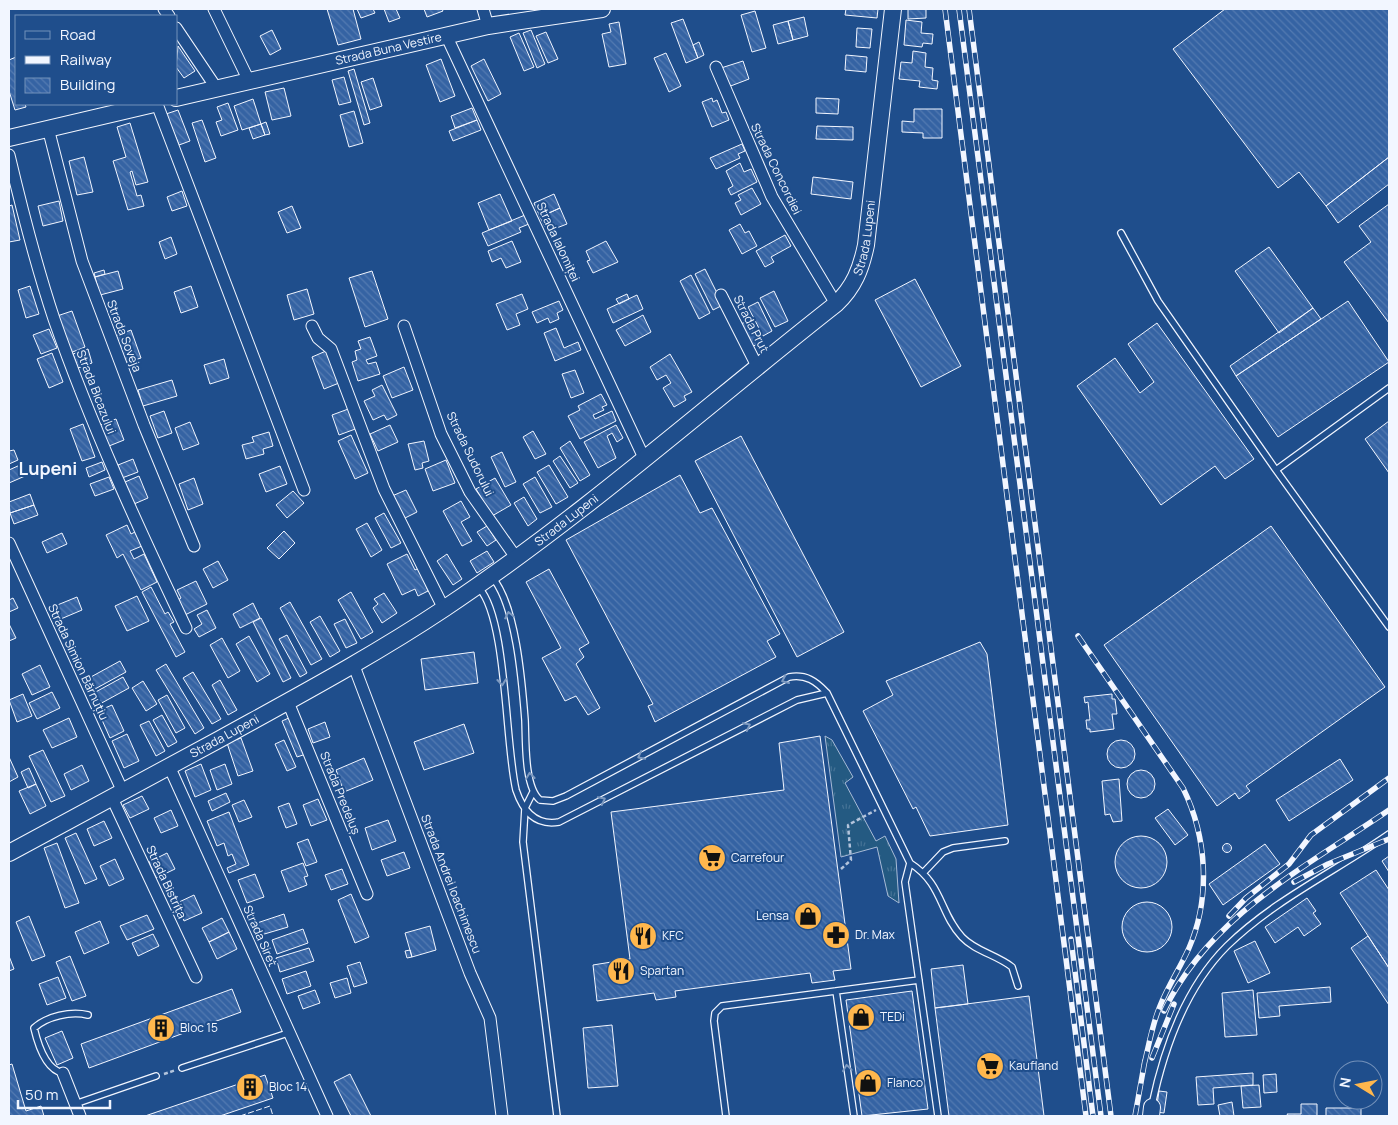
<svg xmlns="http://www.w3.org/2000/svg" width="1398" height="1125" viewBox="0 0 1398 1125" font-family="Manrope,sans-serif">
	<defs>
		<pattern id="grass-tufts" width="24" height="20" patternUnits="userSpaceOnUse" patternTransform="scale(1.25)"><rect width="24" height="20" fill="#245a82"/><path d="M3 7l-1-3M5 7V3M7 7l1-3M15 17l-1-3M17 17v-4M19 17l1-3" fill="none" stroke="#447295"/></pattern>
		<pattern id="building-back-hatch" width="6" height="6" patternUnits="userSpaceOnUse" patternTransform="scale(1.25)"><rect width="6" height="6" fill="#3563a3"/><path d="M-1 5l2 2M0 0l6 6M5-1l2 2" fill="none" stroke="#537ab1"/></pattern>
	</defs>
	<rect width="100%" height="100%" fill="#1f4e8c"/>
	<path fill="url(#grass-tufts)" stroke="#a8bbd7" d="M825 736 832 740 853 777 845 783 876 841 885 836 896 859 899 903 888 896 877 847 841 857Z"/>
	<path fill="url(#building-back-hatch)" stroke="#f2f6ff" d="M327 9H353L361 39 338 45Z
		M357 9H373L375 13 361 18Z
		M384 9H396L400 18 389 22Z
		M424 9H442L443 11 427 17Z
		M846 9H878L877 18 845 15Z
		M908 9H926V18L908 19Z
		M1225 9H1389V157L1326 206 1299 172 1278 188 1173 49Z
		M755 11 766 48 752 52 741 15Z
		M804 17 808 36 793 40 788 21Z
		M683 19 698 58 686 63 671 23Z
		M906 20 922 22 921 33 933 34 932 44 923 43 922 47 904 45Z
		M788 21 793 40 778 44 773 25Z
		M619 22 626 64 609 67 602 34 611 32 609 24Z
		M857 28 872 29 870 48 856 47Z
		M272 30 281 49 270 55 260 36Z
		M531 30 545 64 537 68 523 33Z
		M546 32 558 59 548 63 536 36Z
		M519 33 534 67 524 71 510 37Z
		M699 42 704 55 698 58 693 45Z
		M178 46 195 71 184 78 176 67Z
		M913 51 926 53 925 67 933 68 932 80 938 81 937 89 919 87 920 81 899 79 901 62 912 63Z
		M666 53 681 86 669 92 654 58Z
		M846 55 867 57 866 72 845 70Z
		M16 57V104H25L26 107 15 110 9 91V60Z
		M441 59 455 96 440 102 426 65Z
		M484 59 501 94 488 101 471 66Z
		M743 61 749 79 728 87 721 68Z
		M354 69 370 123 364 125 348 71Z
		M344 77 351 102 339 105 332 80Z
		M373 78 382 106 370 110 361 82Z
		M284 88 291 116 272 120 265 92Z
		M712 98 713 102 717 100 722 113 726 112 729 120 712 127 702 102Z
		M816 98 839 99 838 114 816 113Z
		M253 99 261 124 242 130 234 106Z
		M228 103 238 130 221 136 216 122 222 120 217 107Z
		M472 108 477 120 455 128 451 116Z
		M914 109H942V138H923V133L902 132V121L914 122Z
		M178 110 190 141 179 145 166 114Z
		M354 111 363 143 349 147 340 115Z
		M202 120 216 158 205 162 192 123Z
		M477 120 481 130 453 141 449 131Z
		M266 122 270 134 265 135 261 124Z
		M130 123 148 182 136 185 132 171 130 172 137 196 141 195 144 206 128 210 113 161 126 157 117 127Z
		M261 124 265 135 253 139 249 128Z
		M817 126 853 127V140L816 139Z
		M742 144 745 151 738 154 740 158 716 169 710 158Z
		M84 157 93 192 77 195 69 161Z
		M1389 157V184L1338 223 1326 206Z
		M740 163 744 172 751 169 757 182 731 195 728 189 733 186 726 171Z
		M813 177 853 182 851 199 811 194Z
		M752 188 761 204 741 215 735 203 741 200 738 195Z
		M182 191 187 206 172 211 167 197Z
		M500 194 512 221 489 230 478 203Z
		M554 194 560 208 540 217 534 203Z
		M59 201 63 221 43 226 38 206Z
		M1389 204V323L1344 262 1371 242 1359 226Z
		M12 205 20 240 9 242V206Z
		M292 206 301 228 287 233 278 212Z
		M560 208 567 224 554 229 552 224 545 227 540 217Z
		M525 215 529 224 519 228 521 232 488 246 482 233Z
		M740 224 745 233 749 231 757 246 742 254 729 230Z
		M785 235 791 246 771 257 774 262 765 267 756 251Z
		M171 237 177 254 165 259 159 242Z
		M512 241 521 262 506 268 501 258 492 262 488 251Z
		M606 241 618 262 593 273 587 261 590 260 586 251Z
		M1269 247 1313 308 1279 333 1235 271Z
		M705 269 723 305 713 310 695 274Z
		M104 270 105 274 95 277 94 273Z
		M118 271 123 289 100 295 95 277Z
		M372 271 388 319 365 327 349 278Z
		M691 275 710 313 699 319 680 281Z
		M915 279 961 366 921 387 875 300Z
		M30 286 39 314 26 318 18 290Z
		M191 286 198 307 181 313 174 292Z
		M307 289 314 314 294 320 287 295Z
		M774 291 788 321 775 327 760 298Z
		M522 294 528 309 516 314 520 325 507 330 496 304Z
		M627 294 629 299 619 304 616 299Z
		M637 295 643 309 613 323 607 309Z
		M559 301 563 310 557 313 559 319 550 323 548 318 537 323 532 312Z
		M1348 301 1389 362 1278 437 1236 376Z
		M758 302 772 331 763 336 748 307Z
		M1313 308 1321 319 1236 376 1230 366Z
		M72 311 85 347 70 353 57 316Z
		M643 315 651 332 625 346 616 330Z
		M748 321 759 343 750 348 738 325Z
		M1157 323 1254 459 1225 479 1215 466 1161 505 1077 386 1115 358 1140 393 1154 382 1128 344Z
		M556 328 564 348 578 342 581 350 555 361 544 333Z
		M49 329 57 348 41 354 33 335Z
		M131 330 141 358 124 363 115 336Z
		M370 337 377 356 366 360 368 364 376 362 380 374 358 381 352 362 357 360 355 351 361 349 358 341Z
		M88 349 92 363 78 368 73 354Z
		M326 351 339 383 324 389 312 357Z
		M52 353 63 382 49 388 37 359Z
		M670 354 692 392 684 396 686 400 674 407 663 388 671 383 666 375 657 380 650 367Z
		M224 359 229 378 210 384 204 365Z
		M404 367 413 390 392 398 383 376Z
		M575 370 584 393 571 398 562 374Z
		M172 380 177 396 143 406 138 390Z
		M382 385 397 415 387 420 384 415 373 420 364 401 375 396 372 390Z
		M601 394 607 405 602 407 604 410 593 415 595 419 612 411 616 421 580 439 568 416 580 410 578 406Z
		M351 408 358 428 339 435 332 415Z
		M164 411 172 433 158 438 150 416Z
		M116 419 124 440 109 446 100 425Z
		M1389 421V473L1365 439Z
		M190 422 199 444 183 450 175 428Z
		M83 424 95 457 82 461 70 429Z
		M390 425 398 442 378 451 370 434Z
		M616 425 623 438 617 442 612 433 607 436 616 458 598 468 584 442Z
		M533 431 546 454 535 459 523 437Z
		M269 432 273 446 263 449 264 454 246 459 242 445 254 442 252 437Z
		M351 435 368 473 355 479 338 441Z
		M741 436 844 632 797 657 695 461Z
		M424 441 429 461 422 463 423 468 415 470 408 444Z
		M570 441 590 475 580 481 560 448Z
		M14 450 18 460 9 464V451Z
		M502 452 516 482 505 487 491 457Z
		M560 456 578 483 570 488 553 461Z
		M133 459 138 472 122 478 118 465Z
		M446 460 455 483 433 491 425 469Z
		M102 462 105 470 89 477 86 468Z
		M20 465 25 476 9 483V470Z
		M549 465 568 497 556 504 537 472Z
		M280 466 287 484 266 492 259 474Z
		M680 475 700 513 712 508 780 634 767 641 776 657 655 722 648 706 653 704 566 540Z
		M139 476 148 498 134 504 125 482Z
		M109 477 114 489 95 496 90 484Z
		M535 477 552 507 540 513 523 484Z
		M194 478 203 504 188 510 179 484Z
		M495 478 511 505 492 516 476 489Z
		M406 490 417 512 403 519 392 496Z
		M293 491 304 503 287 518 276 505Z
		M30 494 34 505 10 513 9 502Z
		M524 497 537 519 528 526 514 503Z
		M461 501 470 517 461 522 472 541 462 546 443 511Z
		M34 505 38 515 14 524 10 513Z
		M384 513 401 543 391 548 375 518Z
		M367 523 382 550 371 557 356 529Z
		M127 525 131 534 135 532 142 546 130 551 134 559 144 554 157 582 141 590 123 554 117 558 106 535Z
		M487 526 496 540 487 546 477 532Z
		M1271 526 1385 687 1246 786 1250 791 1239 799 1235 793 1217 806 1104 645Z
		M284 531 295 543 279 559 267 548Z
		M62 533 67 544 47 553 42 542Z
		M487 551 494 562 477 573 470 561Z
		M407 554 415 570 419 568 427 582 425 583 428 591 418 596 415 589 402 595 387 564Z
		M447 554 462 579 453 585 437 561Z
		M218 561 228 580 213 588 203 569Z
		M549 569 589 643 579 649 584 657 576 664 600 708 588 715 576 696 565 701 542 658 561 648 526 582Z
		M196 581 207 604 185 615 178 600 181 598 177 590Z
		M151 587 165 614 168 612 174 622 170 624 185 652 176 657 142 592Z
		M351 592 373 632 361 639 338 600Z
		M384 593 397 613 382 623 373 608 378 604 374 599Z
		M137 596 149 621 127 631 115 606Z
		M77 597 82 610 56 621 50 608Z
		M13 598 18 608 9 612V600Z
		M290 602 322 659 311 665 280 608Z
		M253 603 260 618 240 628 233 614Z
		M207 610 216 628 199 637 194 629 202 624 197 615Z
		M320 616 340 651 330 657 310 622Z
		M261 618 291 678 283 682 253 622Z
		M345 619 357 643 346 648 334 624Z
		M9 624 16 638 9 641Z
		M287 635 307 673 300 677 279 639Z
		M249 636 270 674 257 682 236 644Z
		M222 638 240 671 228 678 210 645Z
		M980 642 987 654 1008 825 930 836 916 807 913 809 863 711 893 695 886 681Z
		M474 652 478 683 425 690 421 659Z
		M120 661 126 672 95 689 89 678Z
		M166 664 204 728 195 734 156 670Z
		M40 665 50 687 32 695 22 674Z
		M193 672 221 719 212 724 183 678Z
		M123 677 129 688 98 705 92 694Z
		M220 680 237 710 228 715 212 685Z
		M143 681 157 704 146 711 132 688Z
		M52 692 60 708 37 719 29 703Z
		M23 694 32 716 17 722 9 700Z
		M1112 694V699H1115L1117 714H1112L1114 729 1090 732V729H1087L1086 720H1090L1088 702 1085 703 1084 697Z
		M167 695 185 728 176 733 158 700Z
		M112 705 124 731 110 738 98 711Z
		M162 715 177 742 168 747 153 720Z
		M291 717 306 754 297 757 282 721Z
		M69 718 77 737 52 748 43 730Z
		M149 721 165 751 156 756 140 725Z
		M325 722 330 737 313 743 308 729Z
		M464 724 474 753 424 770 414 742Z
		M127 734 139 761 124 768 112 741Z
		M820 736 851 969 833 971 835 980 812 983 810 973 675 991 676 997 656 1000 654 993 597 1001 593 965 630 959 611 812 784 790 779 743Z
		M241 738 253 771 238 776 227 743Z
		M1107 754a14 14 0 1 1 28 0a14 14 0 1 1-28 0Z
		M284 740 296 767 287 771 275 744Z
		M43 750 65 796 51 802 29 756Z
		M9 757 18 777 9 782Z
		M364 758 373 780 344 792 336 770Z
		M1340 759 1353 780 1289 821 1276 800Z
		M201 764 211 790 195 797 185 771Z
		M225 764 232 784 217 790 210 770Z
		M82 765 89 781 71 790 64 774Z
		M29 768 36 784 28 788 21 772Z
		M1127 784a14 14 0 1 1 28 0a14 14 0 1 1-28 0Z
		M1119 779 1122 821 1113 822 1110 814 1105 815 1102 781Z
		M36 784 46 806 30 814 19 791Z
		M226 793 230 802 212 811 208 801Z
		M142 796 149 809 130 818 123 805Z
		M318 799 327 820 311 826 303 805Z
		M244 800 252 817 239 822 232 805Z
		M289 803 297 824 286 828 278 807Z
		M1168 809 1188 835 1175 845 1155 818Z
		M171 810 178 826 161 833 154 818Z
		M229 812 249 865 229 873 227 868 236 864 232 854 228 856 224 843 217 846 207 821Z
		M388 820 396 841 372 850 365 828Z
		M104 821 112 838 94 846 87 829Z
		M76 833 97 879 85 884 65 838Z
		M1115 862a26 26 0 1 1 52 0a26 26 0 1 1-52 0Z
		M308 839 317 862 306 866 297 843Z
		M57 843 79 903 65 908 44 848Z
		M1222.5 848a4.5 4.5 0 1 1 9 0a4.5 4.5 0 1 1-9 0Z
		M1265 844 1280 864 1223 905 1209 884Z
		M404 852 410 868 387 876 381 860Z
		M167 853 175 869 156 878 149 862Z
		M1389 856V872L1382 861Z
		M115 859 124 879 109 886 100 866Z
		M303 863 308 876 304 877 307 885 289 892 281 871Z
		M342 869 348 884 331 890 325 875Z
		M1376 870 1389 890V968L1340 893Z
		M255 874 264 897 247 903 238 880Z
		M351 894 369 937 355 943 338 900Z
		M194 895 202 913 184 921 177 903Z
		M1307 898 1316 911 1313 913 1321 924 1304 936 1298 927 1275 943 1265 927Z
		M1122 927a25 25 0 1 1 50 0a25 25 0 1 1-50 0Z
		M284 914 288 927 261 935 257 923Z
		M147 915 154 929 127 940 120 926Z
		M29 916 45 956 32 961 16 922Z
		M222 918 229 932 209 942 202 928Z
		M100 921 109 943 84 954 75 932Z
		M430 926 436 950 412 957 405 933Z
		M303 929 308 943 277 954 272 940Z
		M229 932 237 949 217 959 209 942Z
		M153 934 159 946 138 956 132 943Z
		M1368 936 1389 968V1005L1351 948Z
		M1255 941 1270 973 1248 983 1234 951Z
		M309 948 314 961 280 972 276 958Z
		M410 950 412 957 407 958 405 951Z
		M9 956 14 969 9 971Z
		M70 956 86 996 72 1001 56 962Z
		M360 962 367 983 354 987 347 966Z
		M963 965 968 1004 935 1008 931 969Z
		M306 971 311 986 287 994 282 979Z
		M58 977 66 998 47 1005 39 984Z
		M347 978 351 993 335 998 330 983Z
		M1330 987 1331 1002 1279 1006 1280 1016 1259 1018 1257 993Z
		M232 989 241 1012 89 1068 81 1044Z
		M315 990 320 1003 303 1009 298 996Z
		M1253 990 1257 1035 1225 1037 1222 993Z
		M912 991 928 1109 862 1116 846 1000Z
		M1029 996 1044 1116H949L935 1008Z
		M612 1025 618 1086 588 1088 583 1028Z
		M62 1031 73 1058 57 1065 45 1038Z
		M12 1064 26 1111 41 1106 44 1116H9V1065Z
		M1253 1073V1085L1213 1088 1214 1104 1198 1105 1196 1077Z
		M350 1074 371 1116H351L334 1082Z
		M1276 1074 1277 1092 1264 1093 1263 1075Z
		M265 1075 273 1098 220 1116H145Z
		M1259 1085 1261 1107 1243 1108 1241 1086Z
		M1159 1091 1167 1092 1164 1113 1156 1112Z
		M1232 1102 1234 1116H1220L1218 1105Z
		M1301 1104H1317V1116H1288L1287 1114H1301Z
		M1326 1108H1361V1116H1326Z"/>
	<g fill="none" stroke-linecap="round" stroke-linejoin="round">
		<g stroke="#f2f6ff" stroke-width="8">
			<path id="lane" d="M1121 233 1158 301 1276 470
				M1389 388 1276 470 1389 627
				M492 577C516 605 522 681 525 720 526 740 524 787 540 800L553 801 566 796 789 677C806 674 816 681 827 693L910 863C943 884 939 912 962 937 975 951 997 955 1012 967L1018 986
				M479 588C507 618 505 744 516 790 523 811 536 826 559 822L797 700 827 693
				M533 792 525 808 523 842 557 1116
				M910 863 905 882 938 1116
				M924 872 943 852 953 848 1005 841
				M836 991 854 1116
				M182 1068 288 1033
				M63 1073C46 1070 38 1045 34 1028 47 1016 71 1011 88 1015
				M75 1104 156 1076
				M1152 1105C1164 1048 1185 988 1227 946 1274 900 1336 871 1389 834
				M726 1116 714 1021 715 1013 722 1006 919 980"/>
		</g>
		<g stroke="#f2f6ff" stroke-width="13">
			<path id="street" d="M164 9 169 16
				M214 9 249 81
				M483 9 488 26
				M176 28 217 89
				M446 35 645 460
				M716 67 772 197 836 304
				M157 104 304 490
				M48 128 82 261 144 425 194 546
				M9 155C22 210 36 265 54 319 91 425 138 527 186 628
				M721 295 757 366
				M312 326 318 338 331 349 384 489 444 609
				M404 326 441 434 470 492 517 559
				M9 543 123 792
				M354 666 470 973 490 1018 502 1116
				M288 702 367 894
				M169 766 327 1116
				M112 798 196 977
				M63 1073 80 1116"/>
		</g>
		<g stroke="#f2f6ff" stroke-width="18">
			<g id="secondary">
				<path id="s1" d="M176 98 488 26 602 9"/>
				<path d="M9 138 154 104"/>
				<path id="s2" d="M9 853C79 815 149 777 220 739 296 697 373 656 445 608 583 516 706 406 836 304 854 287 861 269 866 245L893 9"/>
				<path d="M1151 1116 1152 1107"/>
			</g>
		</g>
		<path stroke="#b3c4dc" stroke-width="2.5" stroke-dasharray="4 2.5" stroke-linecap="butt" d="M841 869 851 860 848 825 876 810
			M164 1074 176 1070"/>
		<use href="#lane" stroke="#1f4e8c" stroke-width="5.5"/>
		<use href="#street" stroke="#1f4e8c" stroke-width="11"/>
		<use href="#secondary" stroke="#1f4e8c" stroke-width="16"/>
		<g stroke="#f2f6ff" stroke-width="5.5">
			<path id="rail" d="M945 9 1086 1116
				M959 9 1101 1116
				M969 9 1111 1116
				M1078 636 1183 788C1207 837 1211 897 1189 948 1180 968 1168 986 1160 1006 1152 1025 1149 1045 1144 1065
				M1294 882 1328 864 1389 839
				M1229 916 1246 898 1289 864 1311 835 1389 778
				M1071 939 1093 1116
				M1164 1011C1209 916 1307 866 1389 810
				M1152 1058 1174 1004
				M1135 1116 1145 1060"/>
		</g>
		<use href="#rail" stroke="#1f4e8c" stroke-width="4" stroke-dasharray="11" stroke-linecap="butt"/>
		<path stroke="#f2f6ff" stroke-width="1" stroke-dasharray="6 2.5" stroke-linecap="butt" d="M240 1116 270 1106 273 1116"/>
	</g>
	<defs><path id="oneway-chevron" d="M-2-3.5L2.5 0L-2 3.5" fill="none" stroke-width="1.6" stroke-linecap="round" stroke-linejoin="round" transform="scale(1.25)"/></defs>
	<g stroke="#7e9ac0">
		<use href="#oneway-chevron" transform="translate(509 615) rotate(-102)"/>
		<use href="#oneway-chevron" transform="translate(785 680) rotate(156)"/>
		<use href="#oneway-chevron" transform="translate(502 682) rotate(84)"/>
		<use href="#oneway-chevron" transform="translate(747 726) rotate(-27)"/>
		<use href="#oneway-chevron" transform="translate(641 756) rotate(152)"/>
		<use href="#oneway-chevron" transform="translate(530 776) rotate(-96)"/>
		<use href="#oneway-chevron" transform="translate(602 800) rotate(-27)"/>
		<use href="#oneway-chevron" transform="translate(847 1068) rotate(-98)"/>
	</g>
	<defs>
		<g id="supermarket-disc" transform="scale(1.4375)"><circle r="9.5" fill="#ffb74d" stroke="#1f4e8c"/><path d="M-6-5.5h2.5l.6 2H6L4.5 2H-2.5L-4.4-4H-6ZM-1.5 3.2a1.3 1.3 0 1 0 .1 0ZM3 3.2a1.3 1.3 0 1 0 .1 0Z" fill="#111"/></g>
		<g id="shop-disc" transform="scale(1.4375)"><circle r="9.5" fill="#ffb74d" stroke="#1f4e8c"/><path d="M-5-2.5h2.3a2.7 3.5 0 0 1 5.4 0H5L5.5 6h-11ZM-1.5-2.5h3a1.5 2.3 0 0 0-3 0Z" fill="#111"/></g>
		<g id="pharmacy-disc" transform="scale(1.4375)"><circle r="9.5" fill="#ffb74d" stroke="#1f4e8c"/><path d="M-2-6h4v4h4v4h-4v4h-4v-4h-4v-4h4Z" fill="#111"/></g>
		<g id="restaurant-disc" transform="scale(1.4375)"><circle r="9.5" fill="#ffb74d" stroke="#1f4e8c"/><path d="M-5-6h1v4h1v-4h1v4h1v-4h1v5L-1.5 .5V6h-2V.5L-5-1ZM5-6V6H3V1.5H1.5Q1.5-4 5-6Z" fill="#111"/></g>
		<g id="building-disc" transform="scale(1.4375)"><circle r="9.5" fill="#ffb74d" stroke="#1f4e8c"/><path d="M-4-6H4V6H1V3H-1V6H-4ZM-2.5-4.3h1.7v1.8h-1.7ZM.8-4.3h1.7v1.8H.8ZM-2.5-1h1.7V.8h-1.7ZM.8-1h1.7V.8H.8Z" fill="#111"/></g>
	</defs>
	<g fill-rule="evenodd">
		<use href="#supermarket-disc" x="712" y="858"/>
		<use href="#shop-disc" x="808" y="916"/>
		<use href="#pharmacy-disc" x="836" y="935"/>
		<use href="#restaurant-disc" x="643" y="936"/>
		<use href="#restaurant-disc" x="621" y="971"/>
		<use href="#shop-disc" x="861" y="1017"/>
		<use href="#building-disc" x="161" y="1028"/>
		<use href="#supermarket-disc" x="990" y="1066"/>
		<use href="#shop-disc" x="868" y="1083"/>
		<use href="#building-disc" x="250" y="1087"/>
	</g>
	<g text-anchor="middle" stroke-width="4" stroke-linejoin="round" paint-order="stroke">
		<g font-size="12" fill="#f2f6ff" stroke="#1f4e8c">
			<text dy="4" stroke="none"><textPath href="#s1" startOffset="218">Strada Buna Vestire</textPath></text>
			<text transform="translate(776 169) rotate(64)" y="4">Strada Concordiei</text>
			<text dy="4" stroke="none"><textPath href="#s2" startOffset="1070">Strada Lupeni</textPath></text>
			<text transform="translate(558 242) rotate(65)" y="4">Strada Ialomiței</text>
			<text transform="translate(751 324) rotate(63)" y="4">Strada Prut</text>
			<text transform="translate(124 336) rotate(69)" y="4">Strada Soveja</text>
			<text transform="translate(96 392) rotate(69)" y="4">Strada Bicazului</text>
			<text transform="translate(470 454) rotate(64)" y="4">Strada Sudorului</text>
			<text dy="4" stroke="none"><textPath href="#s2" startOffset="650">Strada Lupeni</textPath></text>
			<text transform="translate(78 662) rotate(65)" y="4">Strada Simion Bărnuțiu</text>
			<text dy="4" stroke="none"><textPath href="#s2" startOffset="245">Strada Lupeni</textPath></text>
			<text transform="translate(340 793) rotate(68)" y="4">Strada Predeluș</text>
			<text transform="translate(166 882) rotate(65)" y="4">Strada Bistrița</text>
			<text transform="translate(451 884) rotate(69)" y="4">Strada Andrei Ioachimescu</text>
			<text transform="translate(260 936) rotate(66)" y="4">Strada Siret</text>
		</g>
		<g font-size="12" fill="#f2f6ff" stroke="#1f4e8c" text-anchor="start">
			<text x="731" y="862">Carrefour</text>
			<text x="789" y="920" text-anchor="end">Lensa</text>
			<text x="855" y="939">Dr. Max</text>
			<text x="662" y="940">KFC</text>
			<text x="640" y="975">Spartan</text>
			<text x="880" y="1021">TEDi</text>
			<text x="180" y="1032">Bloc 15</text>
			<text x="1009" y="1070">Kaufland</text>
			<text x="887" y="1087">Flanco</text>
			<text x="269" y="1091">Bloc 14</text>
		</g>
		<g font-size="18" font-weight="bold" fill="#f2f6ff" stroke="#1f4e8c">
			<text x="48" y="475">Lupeni</text>
		</g>
	</g>
	<rect width="1398" height="1125" fill="none" stroke="#f2f6ff" stroke-width="20"/>
	<rect x="15" y="15" width="162" height="90" fill="#1f4e8c" stroke="#7391ba"/>
	<rect x="25" y="31" width="25" height="8" fill="#1f4e8c" stroke="#7391ba"/>
	<text x="60" y="40" font-size="15" fill="#f2f6ff">Road</text>
	<rect x="25" y="56" width="25" height="8" fill="#f2f6ff" stroke="#7391ba"/>
	<text x="60" y="65" font-size="15" fill="#f2f6ff">Railway</text>
	<rect x="25" y="78" width="25" height="15" fill="url(#building-back-hatch)" stroke="#7391ba"/>
	<text x="60" y="90" font-size="15" fill="#f2f6ff">Building</text>
	<g transform="translate(1358 1085) rotate(280)"><circle r="24" fill="#1f4e8c" stroke="#7391ba"/>
	<path d="M0-4L9 19L0 12L-9 19Z" fill="#ffb74d"/>
	<text y="-8" font-size="14" font-weight="bold" text-anchor="middle" fill="#f2f6ff">N</text>
	</g>
	<path d="M18 1100v8h92v-8" fill="none" stroke="#f2f6ff" stroke-width="2.5"/>
	<text x="25" y="1100" font-size="15" fill="#f2f6ff" stroke="#1f4e8c" stroke-width="4" paint-order="stroke">50 m</text>
</svg>
